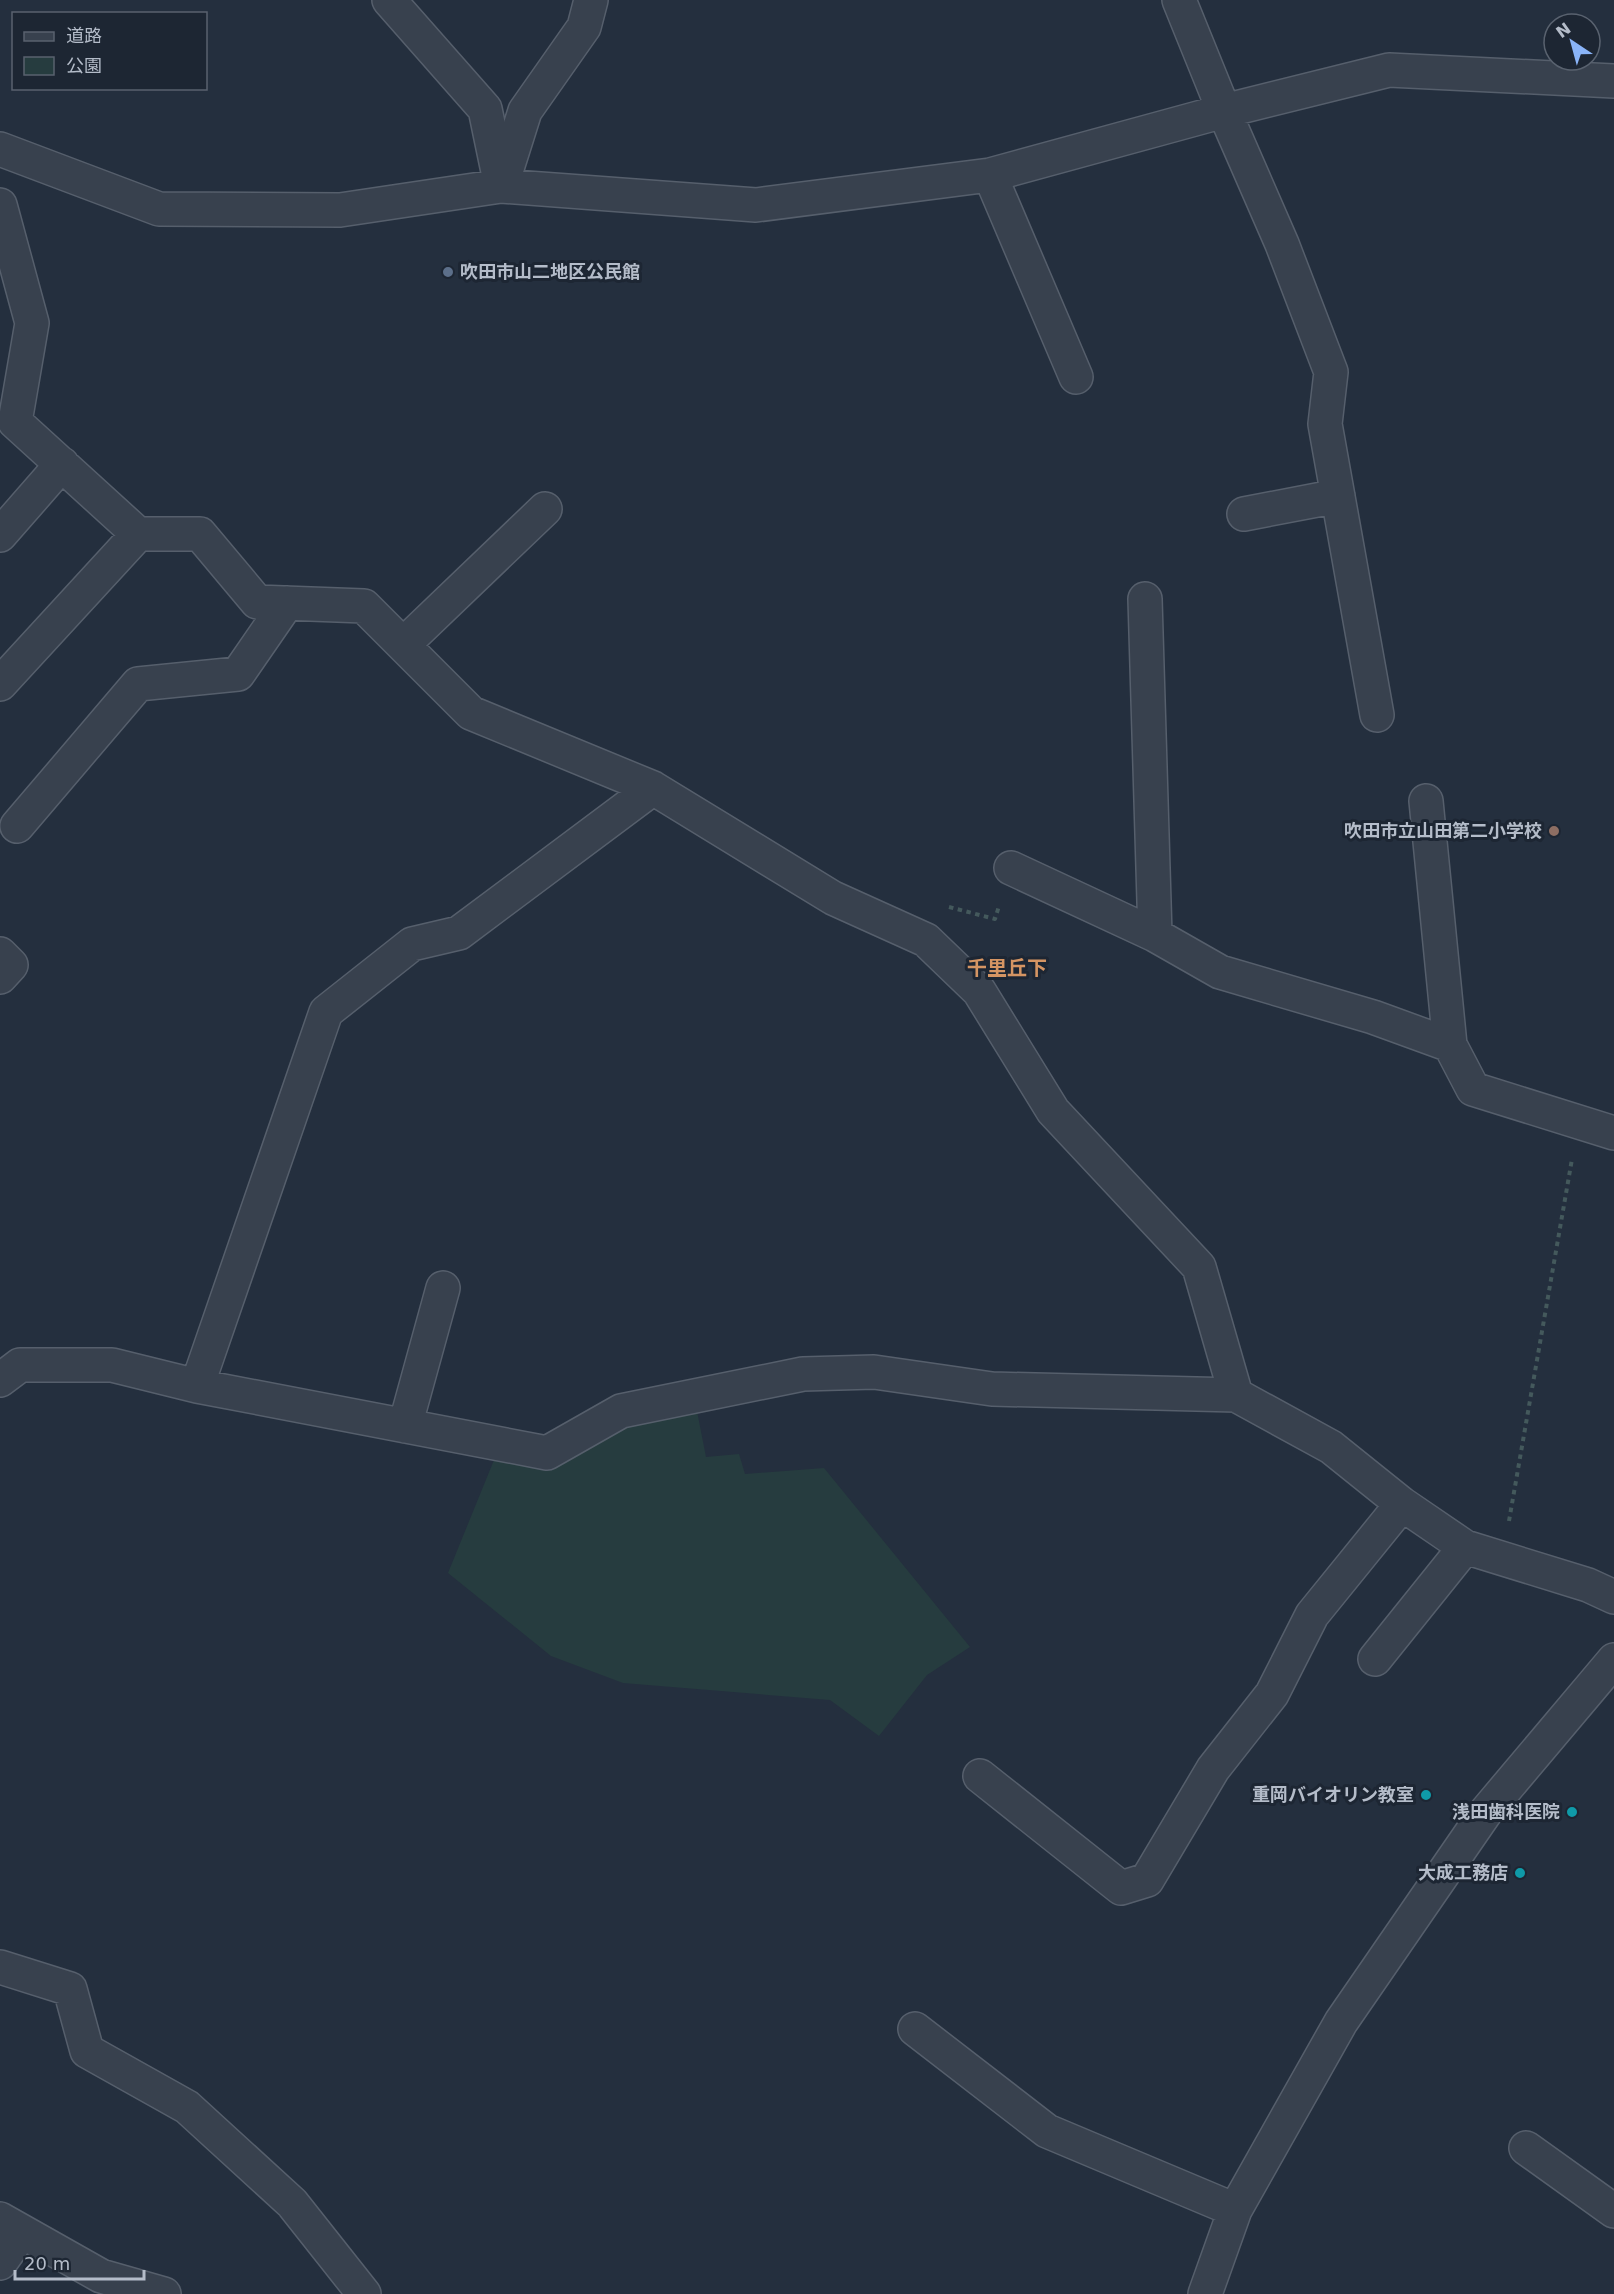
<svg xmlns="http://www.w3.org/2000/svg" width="1614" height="2294" viewBox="0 0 1614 2294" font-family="'DejaVu Sans','Noto Sans JP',sans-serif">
	<rect width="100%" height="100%" fill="#242f3e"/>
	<path fill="#263c3f" d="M696 1406 706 1457 739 1454 745 1474 824 1468 970 1647 927 1675 879 1736 830 1700 623 1683 551 1656 448 1573 494 1460 628 1421Z"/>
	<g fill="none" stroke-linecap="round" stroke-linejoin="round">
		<g stroke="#565f6c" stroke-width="36">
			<path id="minor" d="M389 0 485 109 501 186
				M1179 0 1224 111 1282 244 1331 372 1325 424 1377 715
				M0 149 159 209 340 210 501 186 756 205 990 175 1224 111 1389 70 1614 81
				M990 175 1076 377
				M502 184 525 111 584 27 591 0
				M0 205 32 323 15 422 138 534H200L257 602 364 606 471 713 653 788 833 898 926 940 979 991 1053 1111 1199 1267 1236 1395
				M1244 514 1338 496
				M0 535 62 464
				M1145 599 1155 935
				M403 645 545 509
				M0 684 138 534
				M1426 801 1450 1045 1473 1089 1614 1133
				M17 826 138 684 238 674 287 603
				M1011 868 1155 935 1220 972 1373 1017 1450 1045
				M0 954 11 965 0 977
				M0 1380 20 1365H112L197 1386 547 1453 621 1411 803 1374 874 1372 992 1389 1236 1395 1331 1447 1402 1504 1465 1547 1588 1585 1614 1597
				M197 1386 326 1012 412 944 459 933 653 788
				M405 1426 443 1288
				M1375 1659 1465 1547
				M980 1776 1121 1888 1147 1880 1213 1769 1272 1694 1312 1615 1402 1504
				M0 1967 70 1989 87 2051 187 2107 292 2203 364 2294
				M915 2029 1047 2131 1235 2210
				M1526 2148 1614 2211
				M0 2219 101 2276 164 2294
				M0 2263 22 2232
				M1205 2294 1235 2210 1341 2022 1485 1813 1614 1660"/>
		</g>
		<path stroke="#44595c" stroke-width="4" stroke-dasharray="4.5 4.5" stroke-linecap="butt" d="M949 907 995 919 999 906
			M1509 1521 1572 1159"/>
		<use href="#minor" stroke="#38414e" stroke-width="33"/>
	</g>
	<circle fill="#5c6f8a" stroke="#1d2633" stroke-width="2" cx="448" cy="272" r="6"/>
	<circle fill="#8d6e63" stroke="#1d2633" stroke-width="2" cx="1554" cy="831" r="6"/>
	<g fill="#0f9aa8" stroke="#1d2633" stroke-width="2">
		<circle cx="1426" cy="1795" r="6"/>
		<circle cx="1572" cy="1812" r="6"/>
		<circle cx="1520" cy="1873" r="6"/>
	</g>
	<g text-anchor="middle" stroke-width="6" stroke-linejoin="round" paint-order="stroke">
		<g font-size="18" font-weight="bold" fill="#b4bcc9" stroke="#1d2633" text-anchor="end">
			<text x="460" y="278" text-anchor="start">吹田市山二地区公民館</text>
			<text x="1542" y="837">吹田市立山田第二小学校</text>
			<text x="1414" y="1801">重岡バイオリン教室</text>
			<text x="1560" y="1818">浅田歯科医院</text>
			<text x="1508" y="1879">大成工務店</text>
		</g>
		<g font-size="20" font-weight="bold" fill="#d59563" stroke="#1d2633">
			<text x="1007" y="975">千里丘下</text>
		</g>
	</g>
	<rect x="12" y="12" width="195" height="78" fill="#1d2633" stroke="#59626f" stroke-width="1.5"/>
	<rect x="24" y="32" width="30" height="9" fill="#38414e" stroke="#59626f" stroke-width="1.5"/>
	<text x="66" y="42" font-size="18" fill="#b4bcc9">道路</text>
	<rect x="24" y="57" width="30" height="18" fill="#263c3f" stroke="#59626f" stroke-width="1.5"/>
	<text x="66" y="72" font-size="18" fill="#b4bcc9">公園</text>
	<g transform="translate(1572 42) rotate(324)"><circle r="28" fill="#1d2633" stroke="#59626f" stroke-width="1.5"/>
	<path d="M0-4.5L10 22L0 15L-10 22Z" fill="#8ab4f8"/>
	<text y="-9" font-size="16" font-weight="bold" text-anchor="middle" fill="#b4bcc9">N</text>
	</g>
	<path d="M15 2270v9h129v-9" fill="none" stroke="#b4bcc9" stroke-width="3"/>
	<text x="24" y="2270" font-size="18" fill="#b4bcc9" stroke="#1d2633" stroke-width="4.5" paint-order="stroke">20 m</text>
</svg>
